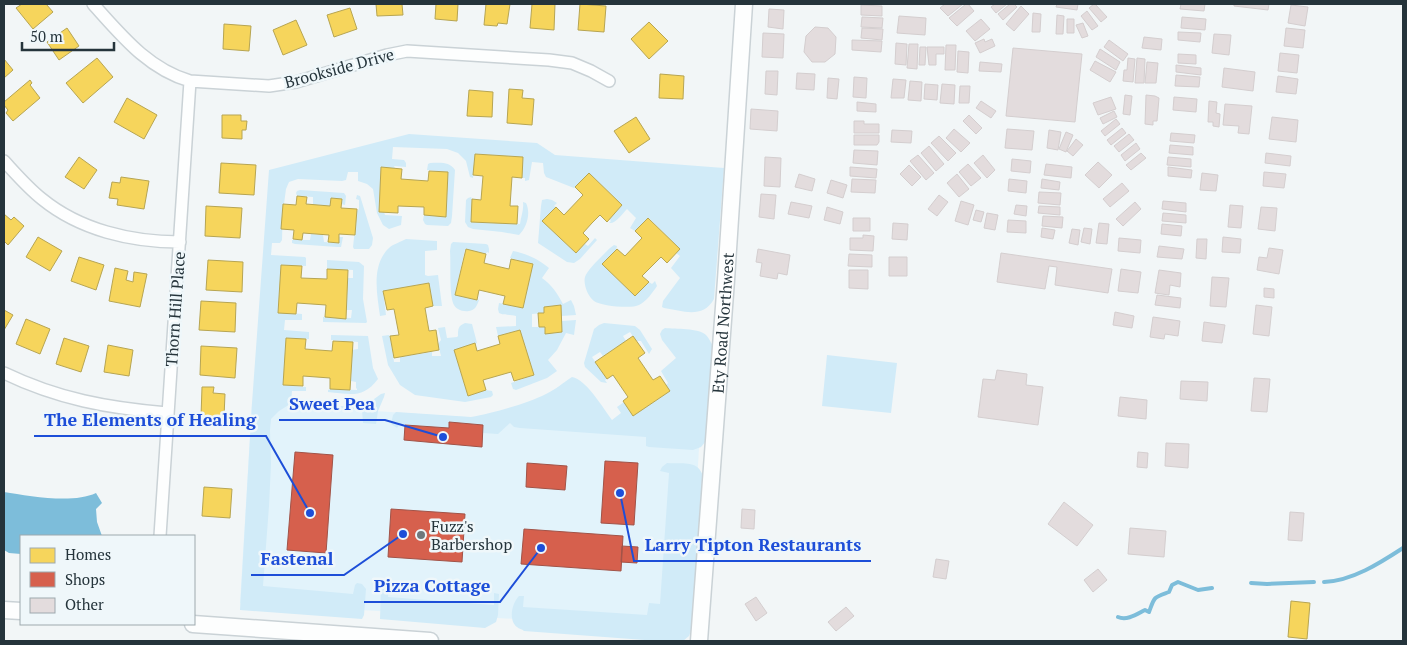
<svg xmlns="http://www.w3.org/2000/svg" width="1407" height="645" viewBox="0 0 1407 645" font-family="'PT Serif',serif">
	<rect width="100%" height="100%" fill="#f2f6f7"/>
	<path fill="#e2f3fb" d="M252 403 700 432 688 629 240 603Z"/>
	<path fill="#d1ebf8" d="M409 134 537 143 555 155 724 168 714 299C703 319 683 311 664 308L662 307 663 301 680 278 671 268 680 256 676 253 680 249 649 218 635 231 630 228 636 218 627 209C622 214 616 224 609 223L611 221 609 219 622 205 589 173 574 188 546 177 544 173 543 163 532 162 529 180 525 181V178H522L523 157 475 154 473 178 470 177 466 161 458 153 447 149 393 147 392 159 404 160 406 163V167L394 166 395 168H381L379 212H384L385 215 402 216 401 225 389 229 383 225 377 213 373 189 367 184 358 181V172H348L346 180 342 181 298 179 289 182 286 189 284 204H283L282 240 280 243H272L271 255 305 257 306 258V266L281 265 278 312 302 314V320H285L284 330 309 332V339L286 338 283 385 306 387V391H292L291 403 356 407 370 402 381 394 385 393 384 397 378 411 376 424 363 423 362 410 292 405 287 406 279 411 271 419 270 430 271 464 269 506 263 586 353 594 355 585 357 583 362 584 366 589 364 615 362 619 240 610 252 403 269 170Z
		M430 163C440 163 449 161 455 170L452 216 451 223 448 226 427 225 425 224 423 220 424 215 446 216 448 172 427 170 428 164Z
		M300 190 344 193 346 196 345 205 341 204 342 199 330 206 313 205V197L297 196 296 193 297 191Z
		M357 195 360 196 361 199 373 238 372 245 369 249H354L353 247 357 211 359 209V200L356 199Z
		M471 197 472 199 471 222 520 224C521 216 524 210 523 202L526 203C531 213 527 227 519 235L502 232 473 229 468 227 465 222 466 200 468 198Z
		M547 199 552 200 557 203 554 206 556 207 542 221 576 253 585 244 588 246 595 238 597 240 580 259 574 263 567 262 538 243 541 206 542 200Z
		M311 234 323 235 324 242 338 243 339 237H343L341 247H337L295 244 292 243V240H310Z
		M406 239 437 241V250L425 251V275L428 276 438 275 442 306H433L428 283 383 291 386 315 380 316C377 294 371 265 389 248 393 244 401 242 406 239Z
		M453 242 486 244 488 245 489 249V253L487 252 486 254 465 249 455 295 479 300C477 306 475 310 469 311 462 312 455 309 453 303 449 291 451 265 450 251L451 244Z
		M614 245 617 246 616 250 602 264 635 296 649 282 652 284 655 281 657 286C653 292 646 302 639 305 632 309 600 306 594 301 588 297 583 284 585 277 587 270 604 254 610 248Z
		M513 251C525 253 540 260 549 268L542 278C552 285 557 293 563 304L571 300 574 306 576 315 561 316 560 305 544 307V313L532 314V327H545V333L562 332V321L576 320 574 335 566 333 557 350 548 360 557 371 547 378 516 390 513 389 511 383 534 375 520 330 498 336 496 327 516 326V316C510 314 504 316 499 313L498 309 499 303 523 308 533 264 510 258Z
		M327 260 359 262 364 266 363 299 367 322 366 323 323 322V317L351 318 352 310H346L348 278H353V270L327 269Z
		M465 323 472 324 477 343 454 350 468 396 486 390 492 391 493 395 491 397 465 402 415 395 400 385 388 365 382 336 389 335 390 336 394 362H400V357L432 352V356H441L438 344 441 340 438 328 445 327 447 338 457 337 458 336C458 329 458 326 465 323Z
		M604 323 635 326 640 330 652 349 649 354 641 341H636L630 332 623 336 626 341 603 356 600 352 592 357 607 379 605 380 607 383 601 382 585 367 584 363 594 329 599 325Z
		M665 328C675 329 699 328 706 335 709 338 711 343 713 346L706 441 701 447 693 450 649 447 646 446V437L520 428 514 427 510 423 498 434 483 433V425L449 422V428L400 424 397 428 391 424 393 415 396 412 471 417C493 413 526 404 546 394 555 390 564 382 572 377 586 379 603 408 612 420L621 413 617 407 624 402 633 416 670 391 666 385 668 383 661 371 676 358 662 340 660 334 662 330Z
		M331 335 368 336 373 368 378 379C363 399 350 394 328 392V390L330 389 357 390V389L356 388V382L351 381 352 350 358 349V342L331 340Z
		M827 355 897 363 891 413 822 406Z
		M667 463C684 464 701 459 704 481L693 626 689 636 683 641H658L524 631C522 629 519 629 517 627 508 620 512 603 519 596H524L523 607 647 615 649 603 660 604 669 473 660 471 662 467Z
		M383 586H386L389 588 388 597 494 605V593L499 594 498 615 496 622 485 628 380 619 381 588Z"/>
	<path fill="#7dbdda" d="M4 492C29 496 73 504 96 493L102 503 96 509 97 522 102 536H21V554L9 553 4 550Z"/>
	<path fill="#f6d55c" stroke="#b7a552" d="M22 4H46L53 12 33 29 16 8Z
		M376 4H402L403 15 377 16Z
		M436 4H458L457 21 435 19Z
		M486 4H510L507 24 498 23 497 26 484 25Z
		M532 4H555L554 30 530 28Z
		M580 4 606 6 604 32 578 30Z
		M350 8 357 29 334 37 327 15Z
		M296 20 307 45 283 55 273 30Z
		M649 22 668 41 649 59 631 39Z
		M224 24 251 26 249 51 223 49Z
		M67 28 79 46 59 60 47 42Z
		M97 58 113 77 83 103 66 83Z
		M4 59 13 70 4 78Z
		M660 74 684 76 683 99 659 98Z
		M30 80 32 83 30 85 40 98 13 121 6 113 8 110 4 105V102Z
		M509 89 523 90 522 98 534 99 532 125 507 123Z
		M469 90 493 92 492 117 467 116Z
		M127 98 157 115 144 139 114 122Z
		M222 115H241V121H247L246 130H242V139L222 138Z
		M636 117 650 139 629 153 614 131Z
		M475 154 523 157 522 178 512 177 510 206H518L517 224 471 222 472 199 481 200 483 176 473 175Z
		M79 157 97 170 84 189 65 177Z
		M221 163 256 165 254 195 219 193Z
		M381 167 402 169 401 179 428 181 429 171 448 172 446 217 424 215V207L398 206V213L379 212Z
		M589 173 622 205 607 222 600 215 592 223 583 233 589 239 576 253 542 221 556 207 564 215 583 195 575 187Z
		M121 177 149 181 144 209 117 205 118 199 109 198 112 182 120 183Z
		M297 196 307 197 306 204 330 206 331 198 342 199 341 208 357 209 355 235 339 234V243L328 242 329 235 303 233 302 240 293 239 294 230 281 229 283 204 296 205Z
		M206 206 242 208 240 238 205 236Z
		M4 214 11 220 14 217 24 226 8 245 4 241Z
		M648 218 680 249 667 263 661 257 642 276 649 282 635 296 602 264 617 249 625 256 642 238 635 231Z
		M38 237 62 251 50 271 26 257Z
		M466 249 486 254 484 263 496 266 509 269 511 259 533 264 523 308 503 304 505 296 479 290 477 300 455 295Z
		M79 257 104 265 96 290 71 281Z
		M208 260 243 262 242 292 206 290Z
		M281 265 302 266 301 278 327 279V269L348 270 346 319 325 317 326 305 297 303 296 314 278 313Z
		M115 268 128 271 126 280 133 282 134 272 147 274 140 307 109 301Z
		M429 283 433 306 425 308 429 331 436 330 439 350 394 358 390 336 399 335 394 309 387 310 383 291Z
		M201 301 236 303 235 332 199 330Z
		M561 305 562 332 545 334V327H539L538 313H544V307Z
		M4 310 13 315 4 330Z
		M26 319 50 329 40 354 16 344Z
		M520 330 534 375 514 381 511 372 483 380 486 390 468 396 454 350 475 343 477 351 500 344 498 336Z
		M633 336 645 353 638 358 653 380 660 376 670 391 633 416 623 401 628 397 613 375 607 379 595 362Z
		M64 338 89 346 81 372 56 364Z
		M286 338 306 339 305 349 332 351 333 341 353 342 350 390 330 389V378L303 376V386L283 385Z
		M108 345 133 350 129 376 104 372Z
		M201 346 237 348 235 378 200 375Z
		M202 387H214L213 393 225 394 224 417H201Z
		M204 487 232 489 230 518 202 516Z
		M1291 601 1310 603 1307 639 1288 637Z"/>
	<path fill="#d6604d" stroke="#a15348" d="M449 422 483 425 482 447 404 440 405 425 449 428Z
		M295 452 333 455 326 553 287 550Z
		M605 461 638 463 634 525 601 523Z
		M527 463 567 466 565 490 526 487Z
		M391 509 465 514 462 562 388 557Z
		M524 529 623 536 621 571 521 564Z
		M622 546 638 547 637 563 621 562Z"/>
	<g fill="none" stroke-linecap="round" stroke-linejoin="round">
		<path stroke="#7dbdda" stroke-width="4" d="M1324 582C1352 581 1380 563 1403 548
			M1251 583 1267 584 1314 582
			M1118 617C1127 621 1137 614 1145 610L1149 612C1155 596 1153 598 1169 592L1172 585 1178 582 1198 590 1212 588"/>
	</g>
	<path fill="#e3dcdd" stroke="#d4cecf" d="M945 4H963L948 16 940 8Z
		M966 4H968L974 11 957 26 949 18Z
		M995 4H1007L996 13 991 7Z
		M1010 4H1014L1017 7 1003 20 998 14Z
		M1057 4H1078L1077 10 1056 7Z
		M1094 4H1095L1107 17 1101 22 1089 8Z
		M1181 4H1205L1204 11 1180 9Z
		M1234 4H1269L1268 10 1234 6Z
		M861 5 882 6V16L861 15Z
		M1291 5 1308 7 1305 26 1288 23Z
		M1021 6 1029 14 1014 31 1006 24Z
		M769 9 784 10 783 29 768 27Z
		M1087 11 1098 26 1092 30 1081 16Z
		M1033 13 1041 14 1040 32H1032Z
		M1057 15 1064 16 1063 34H1056Z
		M899 16 926 18 925 35 897 33Z
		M862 17 883 18 882 28 861 27Z
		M1182 17 1206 19 1205 30 1181 28Z
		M981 19 990 29 975 41 966 31Z
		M1067 19H1074V33H1067Z
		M1083 23 1088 36 1082 38 1076 25Z
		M815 27 828 28 836 37 835 54 825 62H812L804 52 806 36Z
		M862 28 883 29 882 40 861 38Z
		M1286 28 1305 30 1303 48 1284 46Z
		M1178 32 1201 33 1200 42 1178 40Z
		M763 33 784 34 783 58 762 57Z
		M1214 34 1231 35 1229 55 1212 53Z
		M1144 37 1162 39 1161 50 1142 48Z
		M984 39 985 42 992 39 995 46 980 53 975 43Z
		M852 40 882 41 881 52 852 50Z
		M1109 40 1128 54 1123 61 1104 47Z
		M896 43 907 44 906 65 895 64Z
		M909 44H918L917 69 907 68Z
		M946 45H956L955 70H945Z
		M920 47H926L925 65H919Z
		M927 47H944V54H936V65H929Z
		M1013 48 1082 54 1075 122 1006 116Z
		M1100 49 1120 62 1116 70 1096 57Z
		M958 51 969 52 968 73 957 72Z
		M1280 53 1299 55 1297 73 1278 71Z
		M1178 54 1196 55V64L1178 63Z
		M1128 58 1135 59 1133 82 1123 81 1124 70H1127Z
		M1137 58 1145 59 1144 83H1135Z
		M1095 61 1116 72 1110 82 1090 70Z
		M980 62 1002 64 1001 72 979 71Z
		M1147 62 1158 63 1156 83H1145Z
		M1176 65 1201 68V75L1176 72Z
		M1224 68 1255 72 1253 91 1222 87Z
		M766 71H778L777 95 765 94Z
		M797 73 815 74 814 90 796 89Z
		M1176 75 1200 77 1199 87 1175 86Z
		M1278 76 1298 79 1296 94 1276 92Z
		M854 77 867 78 866 98 853 97Z
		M828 78 839 79 837 99 827 98Z
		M893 79 906 80 904 98H891Z
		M910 81 922 82 921 101 908 100Z
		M925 84 938 85 937 100 924 99Z
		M942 84 955 85 954 104 940 103Z
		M960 86H970L969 103H959Z
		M1125 95 1132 96 1130 115 1123 114Z
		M1146 95 1155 96 1159 98 1157 121H1153V125L1145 124Z
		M1111 97 1116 109 1098 115 1093 103Z
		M1174 97 1197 99 1196 112 1173 110Z
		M981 101 996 111 991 118 976 108Z
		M1209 101 1217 102 1216 113 1220 114 1219 127 1213 126V122H1208Z
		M857 102 876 104V112L857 111Z
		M1225 104 1252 106 1249 134 1238 133 1239 126 1223 125Z
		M751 109 778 111 777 131 750 129Z
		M1114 111 1117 117 1103 124 1100 118Z
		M969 115 982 128 976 134 963 121Z
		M1272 117 1298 120 1296 142 1269 139Z
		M1116 119 1120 124 1105 136 1101 131Z
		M854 121H864V124H879V133H854Z
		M1122 128 1126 133 1111 145 1107 140Z
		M954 129 970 143 961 152 946 138Z
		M1007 129 1034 131 1032 150 1005 148Z
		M892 130 912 131 911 143 891 142Z
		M1049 130 1061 132 1058 150 1047 148Z
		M1066 132 1073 135 1066 152 1059 149Z
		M1171 133 1195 135 1194 143 1170 141Z
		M1129 134 1134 140 1119 152 1114 146Z
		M854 135H879V142L877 145H854Z
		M939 136 956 153 948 161 931 143Z
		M1076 139 1083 145 1073 156 1067 151Z
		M1136 143 1140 149 1125 161 1121 155Z
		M1170 145 1193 147V155L1169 153Z
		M929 146 944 164 936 171 921 153Z
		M854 150 878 151 877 165 853 163Z
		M1141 153 1146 158 1131 170 1126 165Z
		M1266 153 1291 156 1290 166 1265 163Z
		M918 155 934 173 926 180 910 161Z
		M983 155 995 170 987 178 974 163Z
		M765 157 781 158 780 187 764 186Z
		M1168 157 1191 159V167L1167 165Z
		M1012 159 1031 161 1030 173 1011 171Z
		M1098 162 1112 175 1099 188 1085 175Z
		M968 164 981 178 971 186 959 172Z
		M1046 164 1072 167 1071 178 1044 175Z
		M909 165 921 177 912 186 900 174Z
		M850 167 877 169 876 178 850 176Z
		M1168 167 1192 170 1191 178 1168 176Z
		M1264 172 1286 174 1284 188 1263 186Z
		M1202 173 1218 175 1216 191 1200 190Z
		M799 174 815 179 812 191 795 187Z
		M957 174 969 189 959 197 947 183Z
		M852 179 876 180 875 193 851 192Z
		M1009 179 1027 181 1026 193 1008 191Z
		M1042 179 1060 182 1059 190 1041 188Z
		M831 180 847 185 843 198 827 193Z
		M1122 183 1129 191 1110 207 1103 199Z
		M1039 192 1061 193 1060 205 1038 203Z
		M761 194 776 195 774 219 759 217Z
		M939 195 948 202 937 216 928 209Z
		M961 201 974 205 968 225 955 221Z
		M1163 201 1186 203V212L1162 209Z
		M791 202 812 206 809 218 788 214Z
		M1135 202 1141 209 1123 226 1116 219Z
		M1016 205 1027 206 1026 216 1014 214Z
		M1230 205 1243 206 1241 228 1228 227Z
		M1039 206 1060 207V215L1038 213Z
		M827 207 843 212 840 224 824 220Z
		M1261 207 1277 208 1275 231 1258 229Z
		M976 210 984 212 981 222 973 220Z
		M987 213 998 215 995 230 984 228Z
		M1163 213 1186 215V223L1162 221Z
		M1043 216 1063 217 1062 228 1042 226Z
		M853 218H870V231H853Z
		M1008 220 1026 221V233L1007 232Z
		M893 223 908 224 907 240 892 239Z
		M1099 223 1109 224 1107 244 1096 243Z
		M1162 224 1182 226 1181 236 1161 234Z
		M1042 228 1055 230 1053 239 1041 237Z
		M1084 228 1092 229 1090 244 1081 242Z
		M1072 229 1080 230 1078 245 1069 243Z
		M863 235 874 236 873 251 850 250V238H863Z
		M1223 237 1241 239 1240 253 1222 252Z
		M1119 238 1141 240 1140 253 1118 251Z
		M1197 239H1207L1206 259 1196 258Z
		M1159 246 1184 249 1182 259 1157 257Z
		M1269 248 1283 250 1279 274 1257 270 1259 257 1267 258Z
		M758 249 790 255 787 275 778 273 777 279 760 276 762 263 756 262Z
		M1001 253 1112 269 1108 293 1055 285 1057 267 1049 266 1045 289 997 282Z
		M849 254 872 255V267L848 266Z
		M889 257H907V276H889Z
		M1121 269 1141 272 1138 293 1118 291Z
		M849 270H868V289L849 288Z
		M1159 270 1181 273 1180 287 1170 285 1169 295 1155 293Z
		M1212 277 1229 278 1226 307 1210 306Z
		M1264 288 1274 289V298L1264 297Z
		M1157 295 1181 298 1180 308 1155 305Z
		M1256 305 1272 307 1269 336 1253 334Z
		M1115 312 1134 316 1132 328 1113 325Z
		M1153 317 1180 321 1178 336 1165 334 1164 339 1150 337Z
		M1204 322 1225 325 1222 343 1202 341Z
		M997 370 1027 374 1026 385 1043 387 1038 425 978 417 983 379 995 380Z
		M1254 378 1270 379 1267 412 1251 411Z
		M1181 381 1208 382 1207 401 1180 399Z
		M1120 397 1147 400 1146 419 1118 416Z
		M1166 443 1189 444 1188 468 1165 466Z
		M1138 452 1148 453 1147 468 1137 467Z
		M1064 502 1093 525 1077 546 1048 524Z
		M742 509 755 510 754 529 741 528Z
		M1290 512 1304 513 1302 541 1288 540Z
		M1130 528 1166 531 1164 557 1128 554Z
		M936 559 949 561 946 579 933 577Z
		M1098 569 1107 580 1093 592 1084 580Z
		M756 597 767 613 756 621 745 604Z
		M846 607 854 616 836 631 828 622Z"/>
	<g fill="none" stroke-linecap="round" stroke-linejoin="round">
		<g stroke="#cad2d6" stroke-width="14">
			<path id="street" d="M93 4C121 35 148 69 190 81L269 86 296 82 387 55 407 51 549 60 572 63 591 71 609 81
				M4 161C16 174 28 188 42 199 80 230 131 242 180 242
				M4 373C58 399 108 408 167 413
				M160 536 190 81"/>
		</g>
		<g stroke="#cad2d6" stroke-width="19">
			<g id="secondary">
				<path d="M4 610 21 611"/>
				<path d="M193 624 430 641"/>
				<path id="s1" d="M699 641 726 280 744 4"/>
			</g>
		</g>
		<use href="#street" stroke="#fdfefe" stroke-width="11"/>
		<use href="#secondary" stroke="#fdfefe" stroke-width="16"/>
	</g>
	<circle fill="#6d787d" stroke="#eff7fa" stroke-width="2" cx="421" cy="535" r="5"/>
	<g text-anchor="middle" stroke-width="5" stroke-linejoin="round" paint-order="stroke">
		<g font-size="16" fill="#25343b" stroke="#eff7fa">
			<text transform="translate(339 68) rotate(-15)" y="6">Brookside Drive</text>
			<text transform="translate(175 309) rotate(-86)" y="6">Thorn Hill Place</text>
			<text dy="6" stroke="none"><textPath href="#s1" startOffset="319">Ety Road Northwest</textPath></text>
		</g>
		<g font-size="16" fill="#25343b" stroke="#eff7fa" text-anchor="start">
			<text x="431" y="532">Fuzz's<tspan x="431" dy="18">Barbershop</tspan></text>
		</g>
	</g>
	<path fill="none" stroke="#1d4ed8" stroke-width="2" d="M443 437L385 420H279M310 513L266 436H34M620 493L634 561H871M403 534L344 575H251M541 548L500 602H364"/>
	<g fill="#1d4ed8" stroke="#eff7fa" stroke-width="2">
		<circle cx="443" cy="437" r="5"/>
		<circle cx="310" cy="513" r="5"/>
		<circle cx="620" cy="493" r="5"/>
		<circle cx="403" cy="534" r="5"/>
		<circle cx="541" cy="548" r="5"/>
	</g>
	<g font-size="18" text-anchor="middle" font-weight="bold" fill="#1d4ed8" stroke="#eff7fa" stroke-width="5" stroke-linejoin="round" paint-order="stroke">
		<text x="332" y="410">Sweet Pea</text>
		<text x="150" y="426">The Elements of Healing</text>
		<text x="753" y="551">Larry Tipton Restaurants</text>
		<text x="297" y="565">Fastenal</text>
		<text x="432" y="592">Pizza Cottage</text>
	</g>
	<rect width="1407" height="645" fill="none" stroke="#25343b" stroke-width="10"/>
	<rect x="20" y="535" width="175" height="90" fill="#eff7fa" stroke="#9ea9ae"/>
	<rect x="30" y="548" width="25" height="15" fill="#f6d55c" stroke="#9ea9ae"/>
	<text x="65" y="560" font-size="15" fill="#25343b">Homes</text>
	<rect x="30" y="572" width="25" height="15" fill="#d6604d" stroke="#9ea9ae"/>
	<text x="65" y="585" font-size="15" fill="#25343b">Shops</text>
	<rect x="30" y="598" width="25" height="15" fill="#e3dcdd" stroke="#9ea9ae"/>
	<text x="65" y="610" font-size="15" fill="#25343b">Other</text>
	<path d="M22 42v8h92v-8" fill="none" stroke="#25343b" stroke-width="2.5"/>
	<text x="30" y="42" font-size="15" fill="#25343b" stroke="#eff7fa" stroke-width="4" paint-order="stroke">50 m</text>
</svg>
